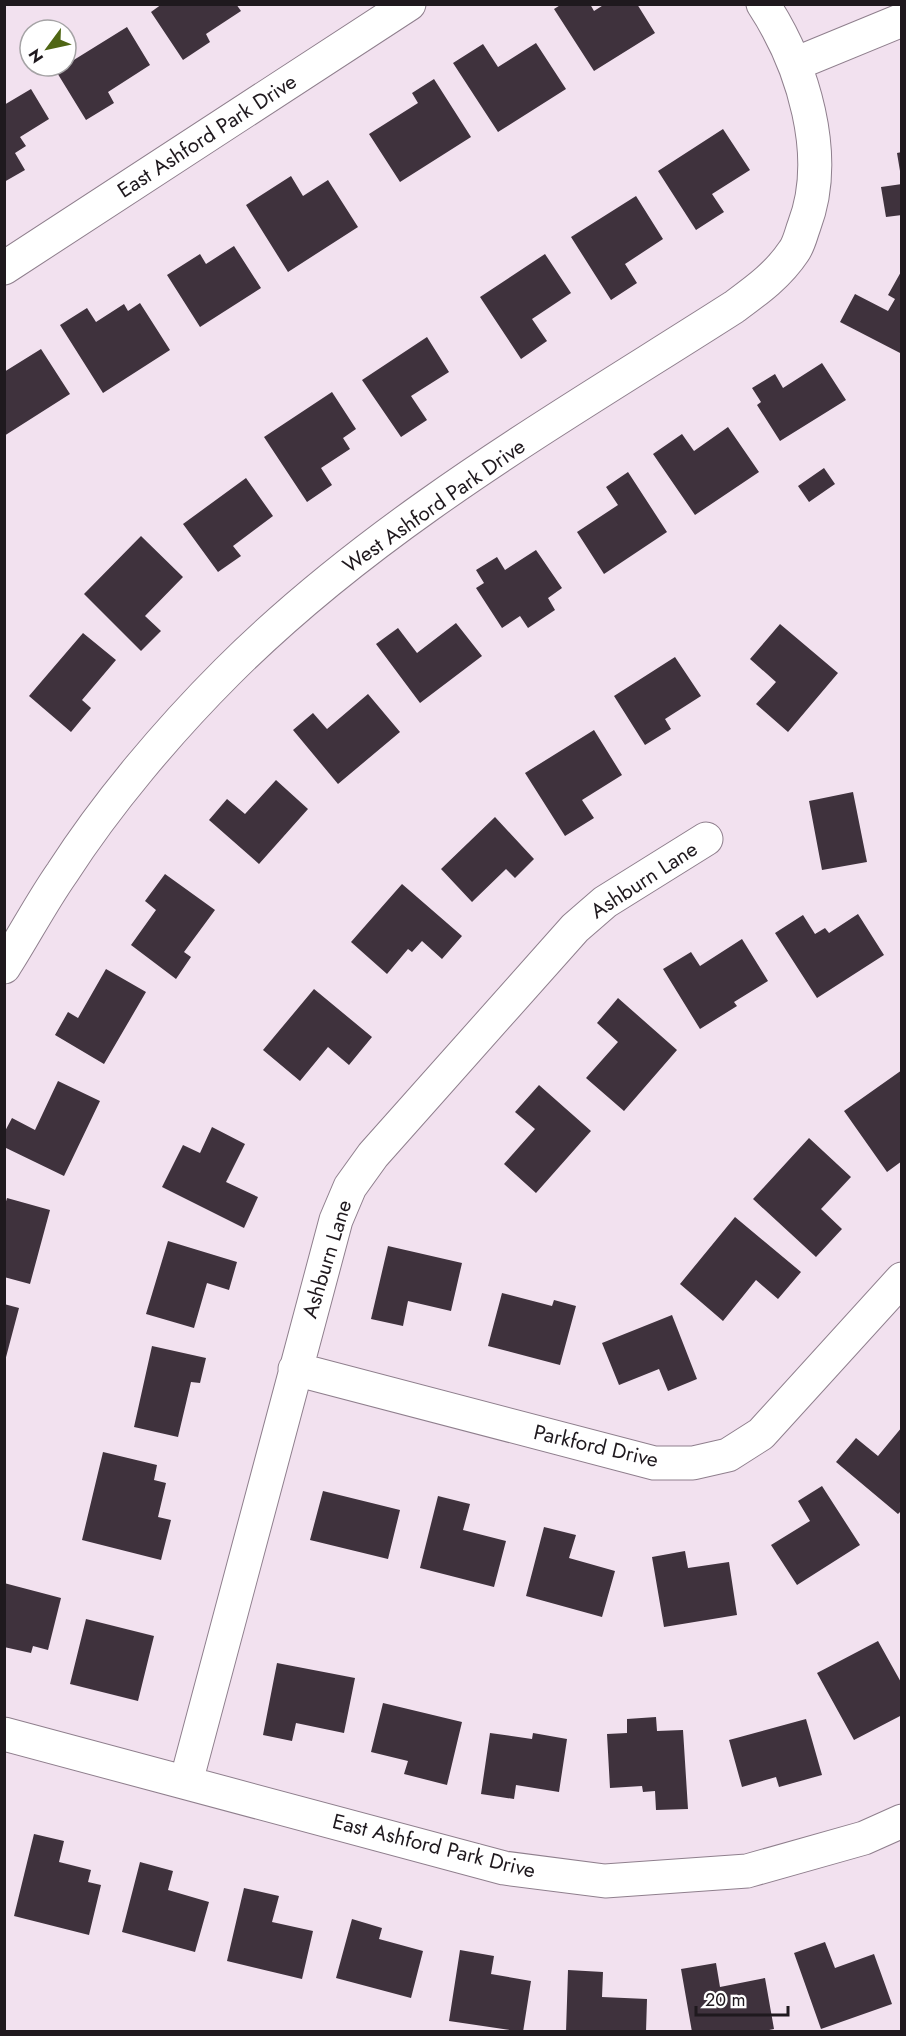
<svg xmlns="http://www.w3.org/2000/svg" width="906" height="2036" viewBox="0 0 906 2036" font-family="Jost,sans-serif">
	<rect width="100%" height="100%" fill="#f2e1ef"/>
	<path fill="#3f323d" d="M162 4H236L241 11 206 34 210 42 183 60 151 12Z
		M562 4H590L594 11 605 4H637L655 33 594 71 554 9Z
		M127 27 150 65 108 92 114 103 86 120 56 71Z
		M536 43 566 89 498 132 453 63 483 44 498 67Z
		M434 79 471 137 400 182 369 134 418 103 412 93Z
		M31 89 49 119 20 137 26 146 15 153 25 170 4 182V105Z
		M723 129 750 170 712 194 724 212 696 230 658 171Z
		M902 152V170L900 171 897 153Z
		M291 176 303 196 328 180 358 227 288 272 246 205Z
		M902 184V215L886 217 881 187Z
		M636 196 663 239 625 264 637 283 611 300 571 237Z
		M234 246 261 288 200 327 167 275 200 254 206 264Z
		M545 254 571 293 532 319 547 341 521 359 480 297Z
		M902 270V354L840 322 855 294 888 311 895 299 888 295Z
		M140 303 170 350 103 393 60 325 87 308 96 322 124 304 128 311Z
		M427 337 449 372 411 396 427 420 401 437 362 380Z
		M41 349 70 394 4 436V372Z
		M822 363 846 400 780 441 757 405 761 402 752 388 775 374 783 388Z
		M332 392 356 429 343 438 350 449 321 468 332 485 307 502 264 437Z
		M728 427 759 472 695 515 653 454 682 434 694 451Z
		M824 468 835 484 809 502 798 486Z
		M628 472 667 532 604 574 577 532 618 505 606 487Z
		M246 478 273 516 233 546 241 556 218 572 183 524Z
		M141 536 183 577 145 616 161 631 141 651 84 594Z
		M536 550 562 588 548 598 555 610 528 628 520 616 502 628 476 588 484 583 476 570 497 557 505 570Z
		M456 623 482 656 420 703 376 644 398 628 417 653Z
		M780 624 838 673 788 732 756 704 776 682 750 659Z
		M83 633 116 660 82 700 91 708 71 732 29 696Z
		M675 657 701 696 665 719 671 729 645 745 614 696Z
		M368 694 400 732 338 784 293 730 313 713 327 729Z
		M594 730 622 775 582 800 594 818 565 836 525 773Z
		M276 780 308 809 259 864 209 820 227 799 245 814Z
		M853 792 867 862 822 870 809 801Z
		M495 817 534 859 515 878 506 869 472 902 441 869Z
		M165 874 215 910 184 952 191 957 176 979 131 945 156 910 145 901Z
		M402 884 462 936 442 959 422 941 412 952 408 949 387 974 351 942Z
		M858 914 884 955 817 998 775 933 803 915 815 934 825 928 829 933Z
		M742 939 768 981 734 1002 737 1006 700 1029 663 969 691 952 700 966Z
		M106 969 146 992 104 1064 55 1035 68 1012 78 1018Z
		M314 989 372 1037 349 1065 328 1047 300 1081 263 1050Z
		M618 998 677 1050 624 1111 586 1078 618 1042 597 1023Z
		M902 1070V1161L887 1172 844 1111Z
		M58 1081 100 1101 64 1176 4 1147V1133L12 1118 35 1130Z
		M539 1085 591 1131 536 1193 504 1164 535 1129 515 1112Z
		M212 1127 245 1144 226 1182 258 1197 244 1228 162 1187 183 1145 200 1153Z
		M809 1138 851 1177 821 1209 842 1229 816 1257 753 1199Z
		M7 1198 50 1210 30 1284 4 1277V1208Z
		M735 1217 801 1272 778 1299 756 1280 723 1321 680 1284Z
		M168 1241 237 1262 229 1290 207 1283 194 1328 146 1314Z
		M388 1246 462 1263 451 1311 408 1301 403 1326 371 1319Z
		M502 1293 552 1306 554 1300 576 1306 560 1365 488 1346Z
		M4 1304 19 1308 5 1361H4Z
		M672 1315 697 1379 668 1391 659 1369 619 1385 602 1343Z
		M152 1346 206 1358 200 1383 191 1382 178 1437 134 1427Z
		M902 1427V1510L898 1514 836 1462 856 1438 878 1456Z
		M103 1452 157 1465 154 1480 166 1483 158 1517 171 1520 161 1560 82 1540Z
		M822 1486 860 1545 797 1585 771 1545 810 1521 798 1501Z
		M323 1491 400 1510 388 1559 310 1540Z
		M438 1496 470 1504 463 1530 506 1541 494 1587 420 1568Z
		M544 1527 576 1535 569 1558 615 1571 602 1617 526 1596Z
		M685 1551 688 1568 729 1562 737 1615 664 1627 652 1557Z
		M4 1583 61 1598 48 1650 33 1646 31 1653 4 1647Z
		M86 1619 154 1636 138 1701 70 1684Z
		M878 1641 902 1684V1715L854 1740 817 1673Z
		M277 1663 355 1678 344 1733 296 1723 292 1741 263 1735Z
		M383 1703 462 1722 447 1785 404 1774 408 1761 371 1752Z
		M656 1717 657 1731 683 1730 688 1809 656 1810 655 1791 643 1792 642 1786 610 1788 607 1734 627 1733V1719Z
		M806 1719 822 1775 779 1787 776 1777 742 1787 729 1740Z
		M490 1733 532 1739 533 1733 567 1739 559 1792 516 1785 514 1799 481 1794Z
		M34 1834 64 1841 59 1862 91 1870 88 1882 101 1885 89 1935 14 1916Z
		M140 1862 173 1871 168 1890 209 1902 195 1952 122 1932Z
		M244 1888 279 1896 272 1922 313 1931 302 1979 227 1961Z
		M352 1919 382 1928 379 1939 423 1951 411 1998 336 1978Z
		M825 1942 835 1968 874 1954 892 2004 821 2029 794 1953Z
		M460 1950 494 1956 491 1974 531 1981 523 2032 449 2021Z
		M716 1963 720 1987 765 1978 774 2029 760 2032H692L681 1969Z
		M568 1970 603 1972 602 1997 647 1999 646 2032H566Z"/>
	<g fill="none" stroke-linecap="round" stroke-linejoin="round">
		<g stroke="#8f7f8d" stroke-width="35">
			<path id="minor" d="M795 64 902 20
				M4 268 409 4
				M4 967C24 936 41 903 62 873 107 803 168 731 227 672 375 524 559 419 734 307 757 290 778 275 794 251 799 244 801 234 804 226 831 156 803 65 763 4
				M295 1369 654 1463H693L728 1455 761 1434 902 1279
				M4 1734 504 1868 605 1881 747 1871 864 1838 902 1821
				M186 1782 336 1220 350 1187 373 1155 575 928 605 902 706 839"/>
		</g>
		<use href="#minor" stroke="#fff" stroke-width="33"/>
	</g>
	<g text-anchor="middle" stroke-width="6" stroke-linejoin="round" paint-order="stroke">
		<g font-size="21" fill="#1f191e" stroke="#fff">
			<text transform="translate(207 136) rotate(-33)" y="7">East Ashford Park Drive</text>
			<text transform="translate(434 506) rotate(-35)" y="7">West Ashford Park Drive</text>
			<text transform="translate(644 880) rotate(-33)" y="7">Ashburn Lane</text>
			<text transform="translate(327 1259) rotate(-73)" y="7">Ashburn Lane</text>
			<text transform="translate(596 1446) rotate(13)" y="7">Parkford Drive</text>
			<text transform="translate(434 1846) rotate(14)" y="7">East Ashford Park Drive</text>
		</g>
	</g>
	<rect width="906" height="2036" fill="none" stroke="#1f191e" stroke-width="12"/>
	<g transform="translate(48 48) rotate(237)"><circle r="28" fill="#ffffff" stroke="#a5a3a5" stroke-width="1.5"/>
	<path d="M0-4.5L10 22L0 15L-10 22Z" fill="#4f6614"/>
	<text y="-9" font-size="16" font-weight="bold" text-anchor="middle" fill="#1f191e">N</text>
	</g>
	<path d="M696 2006v9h92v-9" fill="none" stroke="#1f191e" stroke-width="3"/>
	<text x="705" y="2006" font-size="18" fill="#1f191e" stroke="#ffffff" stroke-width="4.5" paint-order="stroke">20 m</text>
</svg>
